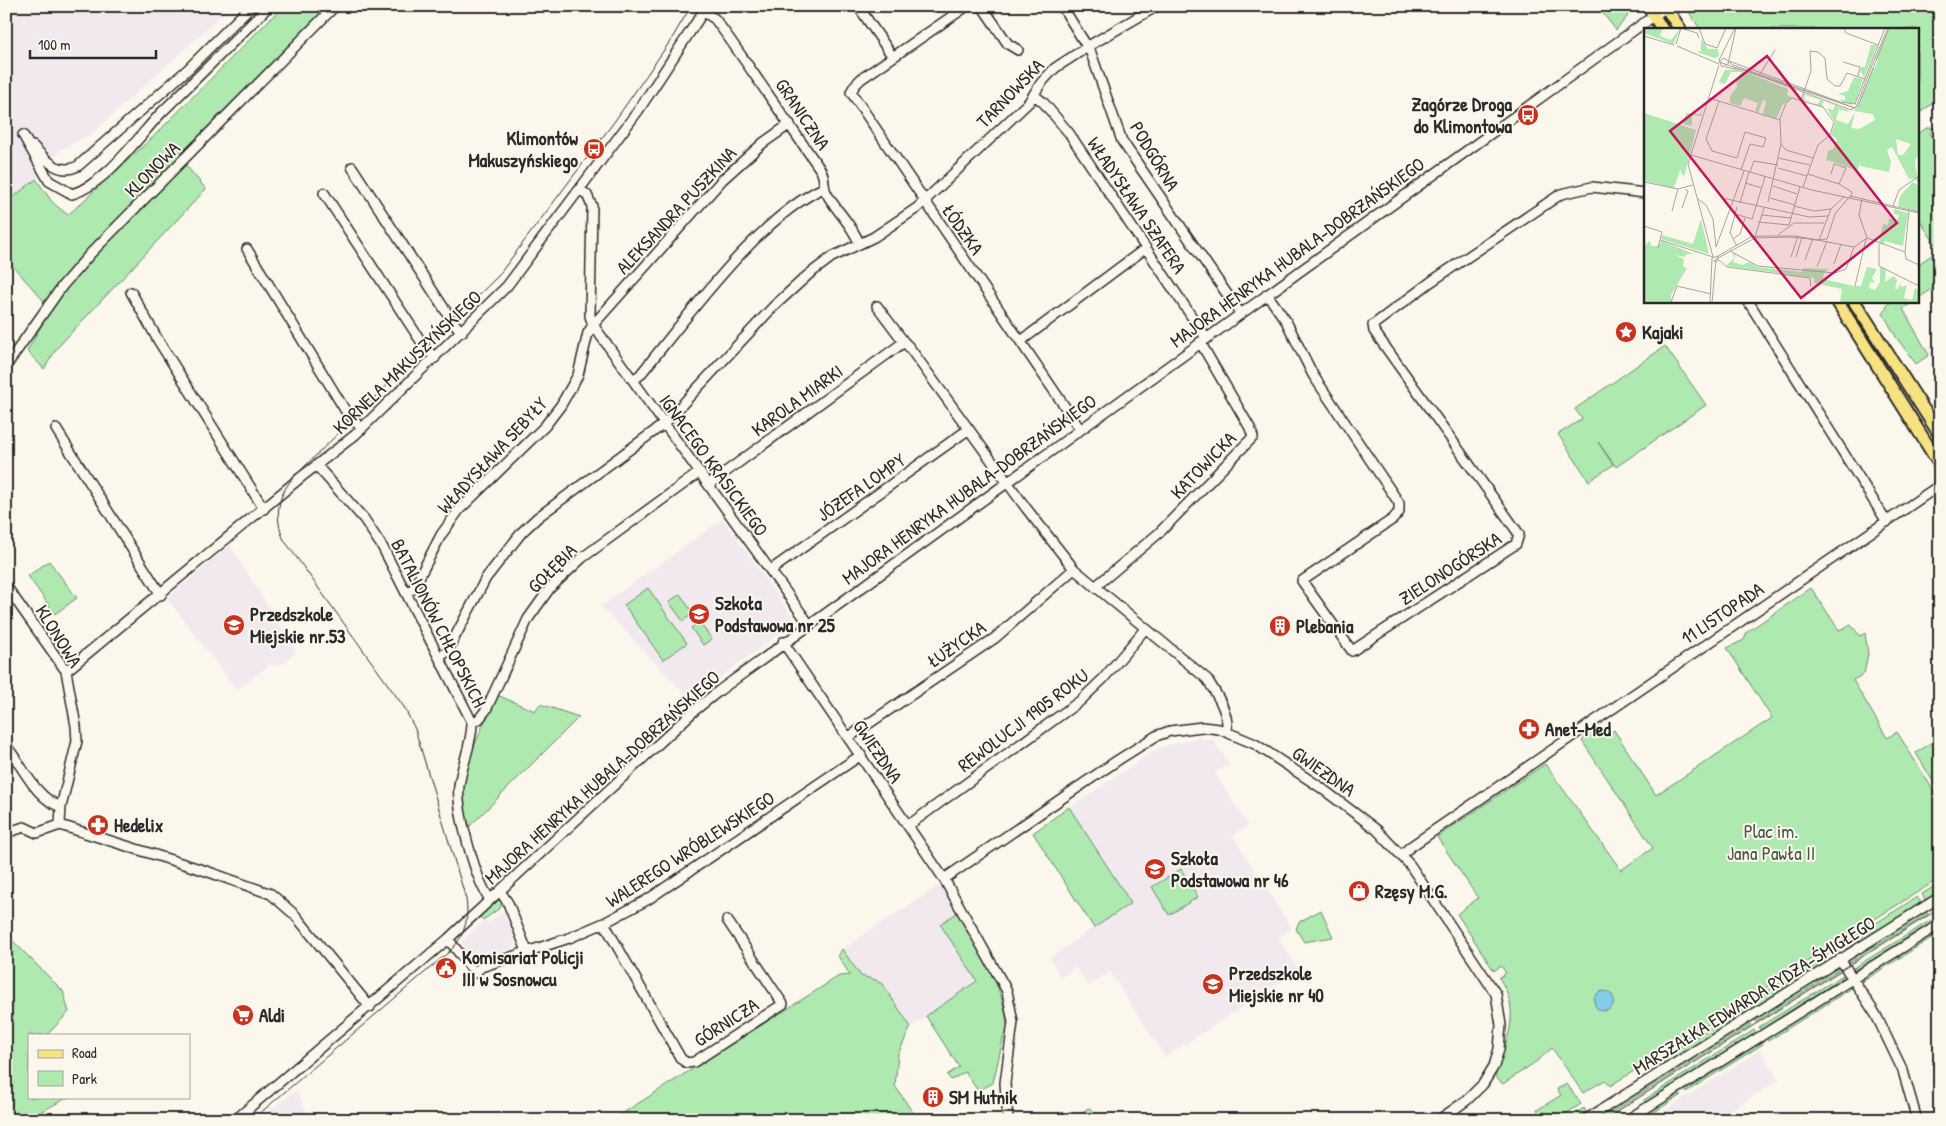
<svg xmlns="http://www.w3.org/2000/svg" width="1946" height="1126" viewBox="0 0 1946 1126" font-family="'Patrick Hand',sans-serif">
	<rect width="100%" height="100%" fill="#fbf7ec"/>
	<filter id="ink" filterUnits="userSpaceOnUse"><feTurbulence type="fractalNoise" baseFrequency=".02" numOctaves="2"/><feDisplacementMap in="SourceGraphic" scale="10" xChannelSelector="R" yChannelSelector="G"/><feConvolveMatrix kernelMatrix="1 2 1 2 8 2 1 2 1" color-interpolation-filters="sRGB"/></filter>
	<g filter="url(#ink)">
		<path fill="#f2e9ef" d="M6 6H232L90 135 60 150 36 179 6 203Z
			M1940 340V372L1927 349Z
			M723 519 796 622 736 665 691 700 601 606Z
			M230 545 296 652 279 666 271 664 237 690 167 598Z
			M1197 738 1213 740 1230 764 1215 773 1248 825 1233 836 1292 929 1278 938 1299 970 1165 1057 1110 972 1089 986 1075 967 1061 977 1050 958 1093 928 1033 833 1160 747Z
			M941 884 957 913 941 924 977 981 911 1027 883 985 876 980 861 976 842 949Z
			M503 911 514 935 515 945 511 949 477 961 461 942 485 920 489 923Z
			M1760 1050 1779 1080 1715 1120H1650Z
			M297 1090 310 1120H257Z"/>
		<path fill="#aee9af" stroke="#6c8a6d" d="M283 6H330L178 156 206 189 57 348 44 369 27 351 51 309 11 264 6 269V203L36 179 53 203 68 215 153 137Z
			M1597 6H1629L1630 7 1627 17 1616 30Z
			M1685 6H1940V98L1917 115V29H1700Z
			M1927 128H1935L1930 133 1940 147V284L1917 299V265L1939 250 1917 216V134Z
			M1890 301H1914L1903 309 1929 355 1916 364 1896 337 1883 313Z
			M1665 346 1706 405 1616 467 1598 442 1613 465 1589 481 1558 434 1582 419 1575 409Z
			M49 561 77 598 55 614 28 576Z
			M648 588 687 643 663 660 624 605Z
			M1811 588 1839 630 1851 625 1860 636 1865 633 1868 654 1864 674 1853 680 1887 738 1897 732 1940 801V878L1610 1086 1605 1080 1583 1093 1552 1048 1537 1061 1503 1084 1495 1077C1506 1040 1523 1013 1499 978L1506 973 1501 966 1494 971 1457 914 1478 898 1437 837 1545 764 1621 870 1653 848 1582 741 1594 729 1599 739 1614 730 1656 795 1772 718 1727 648 1744 640 1747 632Z
			M680 594 693 613 683 621 669 602Z
			M699 622 712 639 703 645 691 628Z
			M497 695 535 711 540 704 579 717 470 826C449 789 481 730 497 695Z
			M1932 742 1940 754V780L1935 785 1916 753Z
			M1069 807 1131 903 1094 928 1033 833Z
			M1181 869 1198 897 1169 915 1152 887Z
			M1940 883V891L1925 900 1922 894Z
			M1917 897 1921 903 1848 949 1840 946Z
			M499 900 502 902 500 908 483 920 479 916Z
			M1321 910 1333 937 1304 942 1296 929 1299 922Z
			M1926 911 1928 914 1848 964 1850 959Z
			M957 913C980 952 1006 988 1008 1034L1004 1035 993 1083 978 1091 965 1072 951 1080 947 1075 959 1067 926 1016 977 981 940 924Z
			M1931 920 1932 922 1859 968 1852 969Z
			M1937 929 1939 933 1862 982 1863 977Z
			M6 934 63 991 69 1012 47 1035H29V1097H69L25 1120H6Z
			M842 949 861 976 876 980 883 985 911 1027 898 1054 895 1086 918 1120H612L839 976 850 975 838 956Z
			M1828 953 1825 963 1745 1014H1741L1740 1008Z
			M1834 968 1840 969 1756 1022 1754 1019Z
			M1843 975 1841 979 1761 1030 1759 1027Z
			M1847 987 1852 988 1768 1041 1766 1038Z
			M1732 1014V1022L1672 1060 1655 1067 1653 1064Z
			M1749 1022 1751 1025 1601 1119 1599 1117Z
			M1754 1030 1756 1033 1645 1103 1644 1100Z
			M1761 1041 1763 1044 1686 1092 1684 1089Z
			M1567 1084 1581 1104 1556 1120H1545L1537 1110 1561 1095 1557 1089Z
			M1679 1092 1681 1095 1642 1120H1634Z
			M1088 1108 1091 1109 1098 1120H1072Z
			M1584 1108 1587 1113 1577 1120H1564Z"/>
		<path fill="#85cce6" stroke="#618c9b" d="M1594 1001a10 10 0 1 1 20 0a10 10 0 1 1-20 0Z"/>
		<g fill="none" stroke-linecap="round" stroke-linejoin="round">
			<g stroke="#2b2b2b" stroke-width="12">
				<path id="minor" d="M858 6 893 57
					M967 6 861 79 855 85 851 92 1080 429
					M982 6 1008 44 1018 50
					M1062 6 1091 53 1122 141 1240 313
					M704 12 715 19 731 41 820 169C826 177 822 186 827 194 836 211 852 224 859 243
					M1034 95 1043 102 1069 133 1206 338
					M790 124 763 143 722 180 593 325 809 624
					M23 135 49 181 72 194C106 184 138 137 162 112 198 77 233 42 269 6
					M33 146C45 159 58 176 78 166L187 70 251 6
					M352 167 453 322 462 332
					M324 193 426 349 435 358
					M247 249 345 410 362 429
					M131 292 158 340 264 509
					M1267 294 1286 321 1313 375 1399 503V512L1393 519 1302 581 1352 651 1516 544 1519 534 1374 331 1373 325 1432 281 1561 194 1592 187 1645 193
					M1748 301 1887 522
					M877 306 904 342 909 347 1026 508 1074 569 1207 679C1217 695 1229 712 1227 732
					M1021 341 1146 248
					M6 366 63 285 91 253 335 6
					M633 380 640 375C686 319 757 219 823 188
					M56 429 161 595
					M317 466 364 519 383 548 472 722C472 745 462 763 459 786 456 809 476 882 490 899
					M709 484 904 342
					M771 570 969 429
					M6 586 66 671 76 726 77 741 61 807 60 825
					M1095 587 1159 533 1253 437 1250 428 1200 342
					M407 592 413 589 441 535 459 510 545 426 561 405 578 375 588 333 593 325 590 316 592 206 587 195 580 189
					M783 642 944 879 1007 991 1013 1022 1005 1083 1008 1120
					M439 657 447 652 486 578 522 532 538 517 664 424 773 307 808 275 832 257 874 237 917 208 1029 102 1041 83 1055 68 1092 44 1157 6
					M66 671 300 478 355 435 507 286 638 111 707 6
					M472 722 479 719 486 710 528 619 550 588 582 558 700 472
					M849 737 995 638 1074 569
					M6 746C24 767 34 797 61 807
					M909 825 1080 701 1103 679 1145 629
					M6 833 24 827 37 833 60 825 206 871 271 894 295 915 370 1007
					M1401 856 1410 847 1940 485
					M944 879 1118 760 1156 736 1170 731 1202 727 1219 729 1255 744 1320 787 1377 830 1410 865 1496 994 1501 1025 1499 1049 1494 1066 1483 1084 1467 1100 1439 1120
					M500 891 508 903 527 951
					M604 923 681 1059 687 1063 694 1062 783 1004 727 920
					M448 939 475 973 481 967 569 938 604 923 647 900 861 755
					M1840 959 1876 1015 1903 1071 1917 1120
					M235 1120 448 939 695 710 720 690 1666 7
					M1585 1120 1940 897
					M1627 1120 1940 924"/>
			</g>
			<g stroke="#2b2b2b" stroke-width="15">
				<path id="major" d="M1648 6 1662 29
					M1665 6 1680 29
					M1837 301 1940 465
					M1854 301 1940 435"/>
			</g>
			<use href="#minor" stroke="#fbf7ec" stroke-width="9"/>
			<use href="#major" stroke="#f7e281" stroke-width="11"/>
			<path stroke="#2b2b2b" stroke-width="1" d="M252 1120 450 951C465 936 469 919 466 899L415 729 404 707 284 540C274 518 277 495 294 477L498 276 614 122 671 40 691 6
				M1603 1120 1940 908"/>
		</g>
	</g>
	<defs>
		<g id="bus-disc" transform="scale(1.125)"><circle r="9.5" fill="#c8321e" stroke="#fbf7ec"/><path d="M-5-6H5V4H4V6H2V4H-2V6H-4V4H-5ZM-3.5-4V0h7V-4ZM-3.5 1.2v1.5H-2V1.2ZM2 1.2v1.5H3.5V1.2Z" fill="#fff"/></g>
		<g id="sight-disc" transform="scale(1.125)"><circle r="9.5" fill="#c8321e" stroke="#fbf7ec"/><path d="M0-6L1.8-2.2L6-1.7L2.9 1.2L3.7 5.4L0 3.3L-3.7 5.4L-2.9 1.2L-6-1.7L-1.8-2.2Z" fill="#fff"/></g>
		<g id="school-disc" transform="scale(1.125)"><circle r="9.5" fill="#c8321e" stroke="#fbf7ec"/><path d="M0-5L7-2L0 1L-7-2ZM-4 1L0 2.5L4 1V4Q0 6-4 4Z" fill="#fff"/></g>
		<g id="building-disc" transform="scale(1.125)"><circle r="9.5" fill="#c8321e" stroke="#fbf7ec"/><path d="M-4-6H4V6H1V3H-1V6H-4ZM-2.5-4.3h1.7v1.8h-1.7ZM.8-4.3h1.7v1.8H.8ZM-2.5-1h1.7V.8h-1.7ZM.8-1h1.7V.8H.8Z" fill="#fff"/></g>
		<g id="pharmacy-disc" transform="scale(1.125)"><circle r="9.5" fill="#c8321e" stroke="#fbf7ec"/><path d="M-2-6h4v4h4v4h-4v4h-4v-4h-4v-4h4Z" fill="#fff"/></g>
		<g id="shop-disc" transform="scale(1.125)"><circle r="9.5" fill="#c8321e" stroke="#fbf7ec"/><path d="M-5-2.5h2.3a2.7 3.5 0 0 1 5.4 0H5L5.5 6h-11ZM-1.5-2.5h3a1.5 2.3 0 0 0-3 0Z" fill="#fff"/></g>
		<g id="civic-disc" transform="scale(1.125)"><circle r="9.5" fill="#c8321e" stroke="#fbf7ec"/><path d="M-.6-6.5H3V-4.5H.6V-3L4-1V1h2V6H-6V1h2V-1L-.6-3ZM-1.2 2.5V6h2.4V2.5Z" fill="#fff"/></g>
		<g id="supermarket-disc" transform="scale(1.125)"><circle r="9.5" fill="#c8321e" stroke="#fbf7ec"/><path d="M-6-5.5h2.5l.6 2H6L4.5 2H-2.5L-4.4-4H-6ZM-1.5 3.2a1.3 1.3 0 1 0 .1 0ZM3 3.2a1.3 1.3 0 1 0 .1 0Z" fill="#fff"/></g>
	</defs>
	<g fill-rule="evenodd">
		<use href="#bus-disc" x="1528" y="115"/>
		<use href="#bus-disc" x="594" y="149"/>
		<use href="#sight-disc" x="1626" y="332"/>
		<use href="#school-disc" x="699" y="614"/>
		<use href="#school-disc" x="234" y="625"/>
		<use href="#building-disc" x="1280" y="626"/>
		<use href="#pharmacy-disc" x="1529" y="729"/>
		<use href="#pharmacy-disc" x="98" y="825"/>
		<use href="#school-disc" x="1155" y="869"/>
		<use href="#shop-disc" x="1359" y="891"/>
		<use href="#civic-disc" x="446" y="968"/>
		<use href="#school-disc" x="1213" y="984"/>
		<use href="#supermarket-disc" x="243" y="1015"/>
		<use href="#building-disc" x="933" y="1097"/>
	</g>
	<g text-anchor="middle" stroke-width="4" stroke-linejoin="round" paint-order="stroke">
		<g font-size="19" fill="#2b2b2b" stroke="#fbf7ec">
			<text transform="translate(1010 93) rotate(-46)" y="7">TARNOWSKA</text>
			<text transform="translate(803 114) rotate(56)" y="7">GRANICZNA</text>
			<text transform="translate(1155 156) rotate(59)" y="7">PODGÓRNA</text>
			<text transform="translate(152 169) rotate(-45)" y="7">KLONOWA</text>
			<text transform="translate(1137 205) rotate(56)" y="7">WŁADYSŁAWA SZAFERA</text>
			<text transform="translate(676 210) rotate(-47)" y="7">ALEKSANDRA PUSZKINA</text>
			<text transform="translate(963 229) rotate(55)" y="7">ŁÓDZKA</text>
			<text transform="translate(1297 252) rotate(-36)" y="7">MAJORA HENRYKA HUBALA-DOBRZAŃSKIEGO</text>
			<text transform="translate(407 362) rotate(-44)" y="7">KORNELA MAKUSZYŃSKIEGO</text>
			<text transform="translate(797 400) rotate(-36)" y="7">KAROLA MIARKI</text>
			<text transform="translate(492 455) rotate(-47)" y="7">WŁADYSŁAWA SEBYŁY</text>
			<text transform="translate(714 465) rotate(54)" y="7">IGNACEGO KRASICKIEGO</text>
			<text transform="translate(1203 465) rotate(-46)" y="7">KATOWICKA</text>
			<text transform="translate(861 487) rotate(-35)" y="7">JÓZEFA LOMPY</text>
			<text transform="translate(969 489) rotate(-36)" y="7">MAJORA HENRYKA HUBALA-DOBRZAŃSKIEGO</text>
			<text transform="translate(552 568) rotate(-45)" y="7">GOŁĘBIA</text>
			<text transform="translate(1450 568) rotate(-33)" y="7">ZIELONOGÓRSKA</text>
			<text transform="translate(1722 613) rotate(-34)" y="7">11 LISTOPADA</text>
			<text transform="translate(439 623) rotate(63)" y="7">BATALIONÓW CHŁOPSKICH</text>
			<text transform="translate(59 636) rotate(58)" y="7">KLONOWA</text>
			<text transform="translate(956 644) rotate(-35)" y="7">ŁUŻYCKA</text>
			<text transform="translate(1023 720) rotate(-37)" y="7">REWOLUCJI 1905 ROKU</text>
			<text transform="translate(878 751) rotate(56)" y="7">GWIEZDNA</text>
			<text transform="translate(1324 771) rotate(35)" y="7">GWIEZDNA</text>
			<text transform="translate(602 777) rotate(-42)" y="7">MAJORA HENRYKA HUBALA-DOBRZAŃSKIEGO</text>
			<text transform="translate(690 849) rotate(-33)" y="7">WALEREGO WRÓBLEWSKIEGO</text>
			<text transform="translate(1754 995) rotate(-32)" y="7">MARSZAŁKA EDWARDA RYDZA-ŚMIGŁEGO</text>
			<text transform="translate(726 1022) rotate(-33)" y="7">GÓRNICZA</text>
		</g>
		<g font-size="19" font-weight="bold" fill="#2b2b2b" stroke="#fbf7ec" text-anchor="start">
			<text x="1512" y="111" text-anchor="end">Zagórze Droga<tspan x="1512" dy="22">do Klimontowa</tspan></text>
			<text x="578" y="145" text-anchor="end">Klimontów<tspan x="578" dy="22">Makuszyńskiego</tspan></text>
			<text x="1642" y="339">Kajaki</text>
			<text x="715" y="610">Szkoła<tspan x="715" dy="22">Podstawowa nr 25</tspan></text>
			<text x="250" y="621">Przedszkole<tspan x="250" dy="22">Miejskie nr.53</tspan></text>
			<text x="1296" y="633">Plebania</text>
			<text x="1545" y="736">Anet-Med</text>
			<text x="114" y="832">Hedelix</text>
			<text x="1171" y="865">Szkoła<tspan x="1171" dy="22">Podstawowa nr 46</tspan></text>
			<text x="1375" y="898">Rzęsy M.G.</text>
			<text x="462" y="964">Komisariat Policji<tspan x="462" dy="22">III w Sosnowcu</tspan></text>
			<text x="1229" y="980">Przedszkole<tspan x="1229" dy="22">Miejskie nr 40</tspan></text>
			<text x="259" y="1022">Aldi</text>
			<text x="949" y="1104">SM Hutnik</text>
		</g>
		<g font-size="19" fill="#4c5a4c" stroke="#fbf7ec">
			<text x="1771" y="838">Plac im.<tspan x="1771" dy="22">Jana Pawła II</tspan></text>
		</g>
	</g>
	<g transform="translate(1644 28)">
		<rect width="275" height="275" fill="#fbf7ec"/>
		<path d="M0 0H19L16 8 27 12 35 2 33 0H37L29 16 0 5ZM245 0H275V129H272L271 137 275 156 270 150 265 151 248 119 243 122 247 134 245 144 216 138 217 133 213 143 184 132 182 134 184 123 190 120 193 111 187 107 191 94 183 80 189 82 191 78 180 73 178 77 181 80 168 75 174 76 176 72 161 67 160 71 167 74 158 72 159 65 204 82 205 84 195 81 192 92 204 96 211 84 207 100 215 101 231 92 229 86 209 83 214 79 228 40H231L234 32 232 30ZM252 111 267 116 259 127H254ZM57 11 64 21H74L75 28 71 30 53 24 57 23ZM227 17H233L220 50 217 43 215 48 217 39H221ZM94 41 144 61 143 67 149 70 139 76 132 91 119 86 122 73 119 72 114 85 111 83 114 75 100 70 96 78 86 75V68L93 59 92 51 98 44H87L81 56 75 54 81 42ZM210 49 219 51 212 73 208 77 195 72H201V68L194 66 204 63ZM58 81 57 88 48 87V98L39 96 42 85 56 86ZM0 85 52 102 40 149 36 142 30 160 0 153ZM269 154 275 158V184L254 178 256 168ZM250 181 264 185 259 218 241 213 239 217 235 215 239 196 244 197 245 190 253 193 255 187 250 186ZM57 191 65 226 17 211 18 207 49 216ZM5 213 8 218H13L18 213 50 226H42L41 229 31 227 40 231 39 239 43 240 27 267V273L35 275H0V219ZM89 225H92L89 234 98 237 105 234 114 239 158 244 159 240 185 241 180 245 179 251 210 258H217L223 239 233 241 228 250 231 255 226 254 225 260 231 262 236 254V239L242 241 241 254 250 248 253 252 251 261H254L256 255 257 259 263 257 260 270 268 272 271 260 275 262V275H196L198 261 170 255V250L82 238 90 230Z" fill="#aee9af" fill-rule="evenodd"/>
		<path fill="none" stroke="#a8a59f" stroke-width="1" d="M55 0 61 16 73 20 82 0M91 0 75 32 78 39 84 36 92 0M200 0 202 5 234 17M244 0 226 42 213 77 211 80 89 37 80 30 75 34 211 80 214 78 245 0M40 1 53 5 55 10M0 8 30 17M32 16 37 0M33 18 75 36M85 33 196 74 212 76M199 34 216 39 214 48M81 39 100 42 207 82 210 80M116 46 131 22M65 70 136 92M157 72 167 43 166 23 174 24 181 30 183 51 191 58H196L203 45 221 51M75 73 62 111 68 123 93 130 101 104 122 110 119 119 106 116 97 142M211 76 241 0M47 127 168 162 275 185M134 130 166 137M134 140 163 148M106 144 110 133 134 137M164 146 195 156 208 164 207 169M187 146 190 136 202 140 195 156M0 154 34 161 49 157M101 155 118 160M129 158 153 166M159 159 174 117 186 107 190 94 179 79 148 70 142 75 136 91 137 116 142 122 169 130M78 170 165 189 184 188M126 170 151 177M54 171 62 177 69 191 72 219M218 171 215 187 223 210 261 224 262 231 275 237M124 174 137 116M96 175 105 144M150 178 170 183 187 181M249 178 255 162 275 148M38 180 44 163 41 161M28 183 34 161M91 186 108 191 121 149M118 187 147 190M114 194 145 197 156 159M0 198 18 204 14 220M134 207 150 195H180M111 209 120 180M89 211 96 206 101 190M16 212 69 229M168 212 183 211 191 186 206 168 275 184M175 212 187 181 201 168M235 216V238L275 258M93 218 86 205 93 179M72 219 100 143M86 223 114 238 191 245 202 241 210 219 223 210M261 224 265 183M74 228 107 209 118 208H152L210 219M69 229 44 136 75 37M147 229 154 208M152 229 158 209M75 232 83 239 166 250 167 259M161 232 169 210M190 236 197 216M173 239 183 213M211 258 222 211M27 274 33 258 67 266M16 275H40M66 275 68 230 74 228V233H69M68 275 72 231 111 210 146 209 175 212"/>
		<path fill="#c2185b" fill-opacity="0.15" stroke="#c2185b" stroke-width="2.5" d="M123 28 253 195 157 270 26 103Z"/>
		<rect width="275" height="275" fill="none" stroke="#2b2b2b" stroke-width="2.5"/>
	</g>
	<rect width="1946" height="1126" fill="none" stroke="#fbf7ec" stroke-width="25"/>
	<rect x="12" y="12" width="1921" height="1101" fill="none" stroke="#2b2b2b" stroke-width="2" filter="url(#ink)"/>
	<rect x="28" y="1034" width="162" height="65" fill="#fbf7ec" stroke="#a8a59f"/>
	<rect x="38" y="1050" width="25" height="8" fill="#f7e281" stroke="#a8a59f"/>
	<text x="72" y="1058" font-size="15" fill="#2b2b2b">Road</text>
	<rect x="38" y="1071" width="25" height="15" fill="#aee9af" stroke="#a8a59f"/>
	<text x="72" y="1084" font-size="15" fill="#2b2b2b">Park</text>
	<path d="M30 50v8h126v-8" fill="none" stroke="#2b2b2b" stroke-width="2.5"/>
	<text x="38" y="50" font-size="15" fill="#2b2b2b" stroke="#fbf7ec" stroke-width="4" paint-order="stroke">100 m</text>
</svg>
